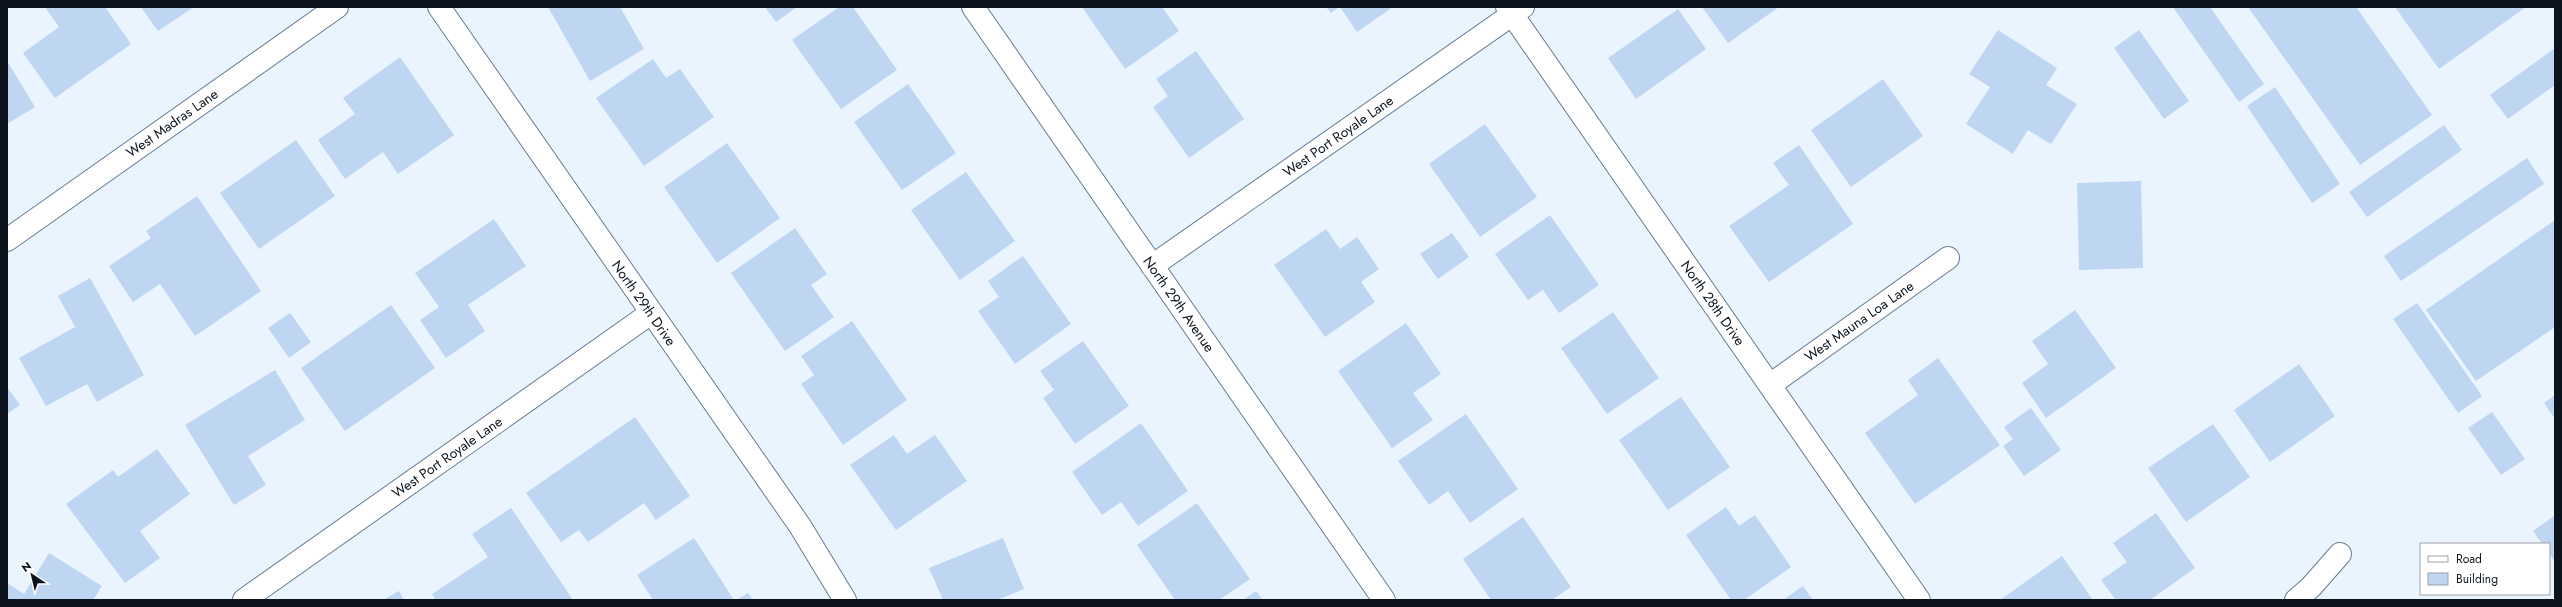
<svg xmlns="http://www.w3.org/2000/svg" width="2562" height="607" viewBox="0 0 2562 607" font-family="Jost,sans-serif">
	<rect width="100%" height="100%" fill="#eaf4ff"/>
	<path fill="#bed6f1" d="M45 7H105L131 44 55 98 23 53 59 27Z
		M141 7H194L158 31Z
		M548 7H620L644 49 590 81Z
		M765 7H797L776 22Z
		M839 7H853L897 70 841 109 792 40Z
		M1082 7H1162L1179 31 1125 69Z
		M1326 7H1339L1331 13Z
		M1340 7H1393L1357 32Z
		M1702 7H1779L1728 43Z
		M2173 7H2210L2264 84 2239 102Z
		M2248 7H2356L2432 115 2360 165Z
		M2395 7H2526L2439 69Z
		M1678 9 1706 49 1636 99 1608 58Z
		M1998 30 2057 68 2046 85 2077 104 2051 144 2028 130 2013 154 1966 124 1990 87 1969 74Z
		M2139 30 2189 101 2164 119 2114 48Z
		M2555 48V85L2508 119 2490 95Z
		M1196 51 1244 119 1189 158 1153 107 1168 96 1156 79Z
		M400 57 454 135 398 174 383 152 345 179 318 140 355 114 343 98Z
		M653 59 666 78 680 69 714 117 644 166 596 98Z
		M7 61 35 107 7 124Z
		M1883 79 1923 136 1851 187 1811 130Z
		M908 84 956 153 902 190 854 122Z
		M2275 87 2340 184 2312 203 2247 106Z
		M1485 124 1537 197 1480 237 1429 164Z
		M2444 125 2462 150 2367 217 2349 192Z
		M296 140 335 196 259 249 220 193Z
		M727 143 780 218 717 263 664 187Z
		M1799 145 1853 224 1769 282 1729 226 1789 185 1773 163Z
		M2527 158 2544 184 2401 281 2384 256Z
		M966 172 1015 241 960 280 911 210Z
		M2141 181 2143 268 2079 270 2077 183Z
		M197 196 261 291 195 336 160 284 133 302 109 266 151 238 146 231Z
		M1550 215 1599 285 1559 313 1543 290 1528 300 1495 254Z
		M494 219 526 266 468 305 485 331 446 358 420 320 439 307 415 273Z
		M2555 220V327L2476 381 2426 310Z
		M795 228 827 274 811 285 834 317 785 351 731 273Z
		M1326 229 1340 249 1357 237 1379 269 1361 282 1375 302 1325 337 1274 265Z
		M1452 233 1469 257 1438 279 1420 254Z
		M1023 256 1071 324 1015 364 978 311 999 297 988 281Z
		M90 278 144 375 97 402 87 384 46 406 19 358 75 327 58 296Z
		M2417 303 2482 396 2458 413 2393 319Z
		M391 305 435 368 345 431 301 368Z
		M2075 310 2116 368 2046 418 2022 383 2048 364 2032 341Z
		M1613 312 1659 378 1607 414 1561 348Z
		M290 313 311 342 289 358 268 328Z
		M852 321 907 400 843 445 801 384 814 375 801 356Z
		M1406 323 1441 374 1413 393 1433 420 1392 448 1338 371Z
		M1083 341 1129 406 1075 444 1043 398 1054 390 1040 371Z
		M1938 358 2000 445 1915 504 1865 433 1918 395 1908 380Z
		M2299 364 2335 416 2270 462 2234 410Z
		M275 370 305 420 248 456 266 485 234 505 185 425Z
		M7 387 20 405 7 414Z
		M2555 395V419L2544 403Z
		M1681 397 1730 467 1668 510 1619 440Z
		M2031 408 2061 450 2024 476 2003 446 2013 439 2004 427Z
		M2492 412 2525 459 2501 475 2468 428Z
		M1466 414 1518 489 1470 523 1448 491 1429 505 1398 461Z
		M635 417 690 496 656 520 644 503 588 542 579 530 561 542 526 493Z
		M1141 423 1188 491 1138 526 1121 502 1102 515 1072 472Z
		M2213 424 2250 477 2186 522 2148 468Z
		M894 435 907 454 935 435 967 481 896 530 850 465Z
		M157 449 190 494 140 531 160 558 125 583 66 504 113 470 118 477Z
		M1197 503 1250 579 1219 600H1175L1137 545Z
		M1726 507 1739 526 1755 515 1791 567 1744 600H1731L1686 535Z
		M511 508 573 600H436L432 594 488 557 472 534Z
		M2156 513 2195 568 2150 600H2116L2101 580 2127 562 2113 543Z
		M2555 515V562L2549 553V544H2542L2533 531Z
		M1523 517 1571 587 1552 600H1491L1463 559Z
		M694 538 734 600H653L637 575Z
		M1003 538 1024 589 997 600H943L929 568Z
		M49 553 102 586 93 600H7V583L24 594Z
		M2062 556 2093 600H2000Z
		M1803 586 1813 600H1783Z
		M399 591 404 600H383Z
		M1256 591 1263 600H1243Z
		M748 593 753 600H736Z"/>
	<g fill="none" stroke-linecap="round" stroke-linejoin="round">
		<g stroke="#667c94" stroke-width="24">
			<path id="minor" d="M439 7 800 526 845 600
				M973 7 1384 600
				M1507 7 1919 600
				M7 240 337 7
				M1152 266 1523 7
				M1770 385 1948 258
				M244 600 651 313
				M2296 600 2311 587 2340 554"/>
		</g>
		<use href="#minor" stroke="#fff" stroke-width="22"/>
	</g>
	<g text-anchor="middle" stroke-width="3" stroke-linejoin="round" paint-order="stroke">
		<g font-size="14" fill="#0c141d" stroke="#fff">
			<text transform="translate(172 123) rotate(-35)" y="5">West Madras Lane</text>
			<text transform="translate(1338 136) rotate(-35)" y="5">West Port Royale Lane</text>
			<text transform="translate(644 303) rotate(55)" y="5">North 29th Drive</text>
			<text transform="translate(1713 303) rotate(55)" y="5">North 28th Drive</text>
			<text transform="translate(1179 304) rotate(55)" y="5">North 29th Avenue</text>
			<text transform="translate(1859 321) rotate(-35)" y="5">West Mauna Loa Lane</text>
			<text transform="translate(447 457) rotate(-35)" y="5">West Port Royale Lane</text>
		</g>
	</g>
	<rect width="2562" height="607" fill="none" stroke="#0c141d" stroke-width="16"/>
	<rect x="2420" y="543" width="130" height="52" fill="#ffffff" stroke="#9ea1a5"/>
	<rect x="2428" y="556" width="20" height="6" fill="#ffffff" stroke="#9ea1a5"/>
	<text x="2456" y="563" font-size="12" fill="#0c141d">Road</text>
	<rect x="2428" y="573" width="20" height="12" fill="#bed6f1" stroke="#9ea1a5"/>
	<text x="2456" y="583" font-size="12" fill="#0c141d">Building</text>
	<g transform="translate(32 575) rotate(325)" stroke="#ffffff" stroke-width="3" paint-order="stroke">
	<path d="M0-3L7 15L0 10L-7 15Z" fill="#0c141d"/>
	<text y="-6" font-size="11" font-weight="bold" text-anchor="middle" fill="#0c141d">N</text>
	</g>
</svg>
